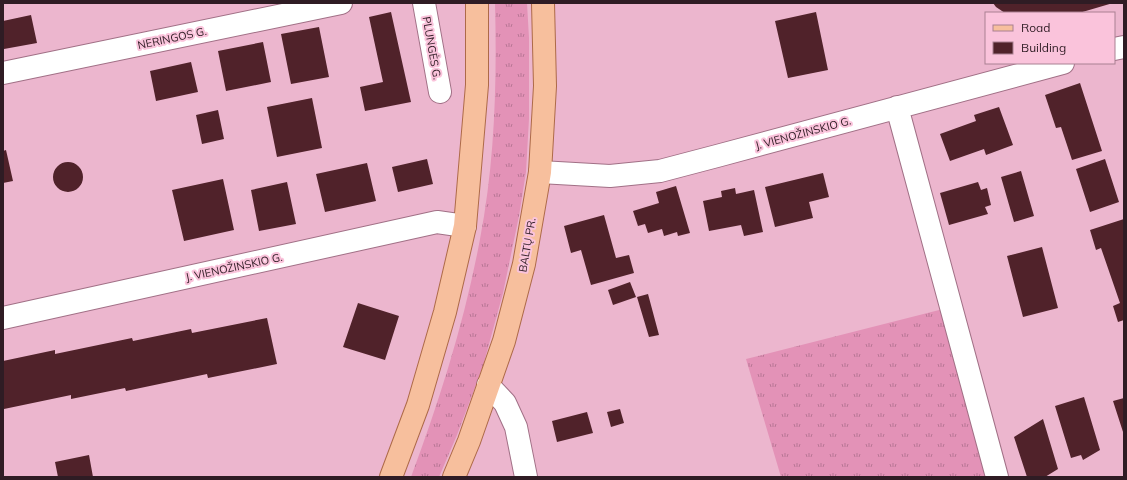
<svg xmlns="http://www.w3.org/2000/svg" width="1127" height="480" viewBox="0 0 1127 480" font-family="Mulish,sans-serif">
	<defs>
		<pattern id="grass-tufts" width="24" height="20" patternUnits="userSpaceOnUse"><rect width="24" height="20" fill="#e392b7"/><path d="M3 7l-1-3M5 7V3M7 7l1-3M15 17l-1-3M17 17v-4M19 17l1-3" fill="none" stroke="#b87695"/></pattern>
	</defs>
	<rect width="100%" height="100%" fill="#ecb6ce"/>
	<path fill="url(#grass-tufts)" d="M495 3H527L529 38V119L526 172 519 216 503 293 483 366 457 435 439 477H411C440 399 465 320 480 239 495 161 497 82 495 3Z
		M951 307 997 477H781L746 359Z"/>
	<path fill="#50222a" d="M993 3H1113L1079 13H1005L996 7Z
		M391 12 411 102 365 111 360 87 383 82 369 17Z
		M816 12 828 70 788 78 775 21Z
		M31 15 37 43 4 49 3 43V21Z
		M319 27 329 77 291 84 281 34Z
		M263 42 271 82 226 91 218 51Z
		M191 62 198 92 156 101 150 71Z
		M1080 83 1102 151 1072 160 1061 127 1056 128 1045 95Z
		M312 98 322 148 277 157 267 107Z
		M999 107 1013 145 986 155 984 149 950 161 940 134 976 121 974 115Z
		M218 110 224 139 202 144 196 115Z
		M6 150 13 181 3 183V151Z
		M427 159 433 184 398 192 392 167Z
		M1105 159 1119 202 1090 212 1076 169Z
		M53 177a15 15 0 1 1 30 0a15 15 0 1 1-30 0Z
		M367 163 376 201 325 212 316 174Z
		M1021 171 1034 216 1014 222 1001 177Z
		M823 173 829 197 809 202 813 218 775 227 765 187Z
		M223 179 234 230 184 241 172 190Z
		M287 182 296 224 259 231 251 190Z
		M978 182 981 190 987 188 991 205 985 207 988 214 949 225 940 193Z
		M676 186 690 233 678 236 677 232 664 236 662 229 648 233 645 224 638 226 633 211 659 203 656 192Z
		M735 188 736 194 754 190 763 232 744 236 741 225 709 231 703 201 722 197 721 191Z
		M604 215 616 258 629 255 634 273 591 285 581 250 571 253 564 226Z
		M1124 219V320L1118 322 1113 306 1120 303 1101 248 1096 250 1090 230Z
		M1042 247 1058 308 1023 317 1007 256Z
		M630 282 636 297 613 305 608 290Z
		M648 294 659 335 649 337 637 297Z
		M358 303 399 316 385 360 343 347Z
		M267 318 277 364 208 378 207 374 126 391 125 388 71 399V395L4 409 3 405V361L55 350V354L132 338 133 341 191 329 192 333Z
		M1084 397 1100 450 1083 460 1081 455 1071 458 1055 406Z
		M1124 398V435L1113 401Z
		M620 409 624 423 611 427 607 412Z
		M587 412 593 433 557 442 552 421Z
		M1043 419 1058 469 1045 477H1027L1014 437Z
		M89 455 93 477H58L55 462Z"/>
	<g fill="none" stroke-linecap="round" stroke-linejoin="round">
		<g stroke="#a17086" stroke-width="24">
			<path id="street" d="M424 3 440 92
				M1114 49 1124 47
				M3 73 341 3
				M897 107 997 477
				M540 172 610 176 660 171 717 156 1063 63
				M3 318 437 222 465 226
				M488 385 505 403 516 427 526 477"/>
		</g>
		<g stroke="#ad6a48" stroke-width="24">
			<path id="primary" d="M391 477 418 405 445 312 465 226 477 85V3
				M454 477 469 441 504 341 524 264 540 172 545 86 543 3"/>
		</g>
		<use href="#street" stroke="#fff" stroke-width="22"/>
		<use href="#primary" stroke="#f7bf9d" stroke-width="22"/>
	</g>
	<g text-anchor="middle" stroke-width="4" stroke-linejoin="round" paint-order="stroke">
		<g font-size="11" fill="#2f1c24" stroke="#fac3db">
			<text transform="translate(172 38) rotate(-12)" y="4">NERINGOS G.</text>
			<text transform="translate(432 48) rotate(80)" y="4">PLUNGĖS G.</text>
			<text transform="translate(803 133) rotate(-15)" y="4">J. VIENOŽINSKIO G.</text>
			<text transform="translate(527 245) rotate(-80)" y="4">BALTŲ PR.</text>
			<text transform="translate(234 267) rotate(-12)" y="4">J. VIENOŽINSKIO G.</text>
		</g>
	</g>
	<rect width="1127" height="480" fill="none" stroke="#2f1c24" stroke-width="8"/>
	<rect x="985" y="12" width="130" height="52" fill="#fac3db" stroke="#a98092"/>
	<rect x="993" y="25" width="20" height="6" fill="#f7bf9d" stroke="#a98092"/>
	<text x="1021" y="32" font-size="12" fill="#2f1c24">Road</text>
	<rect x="993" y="42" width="20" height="12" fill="#50222a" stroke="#a98092"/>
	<text x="1021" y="52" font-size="12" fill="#2f1c24">Building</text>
</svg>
